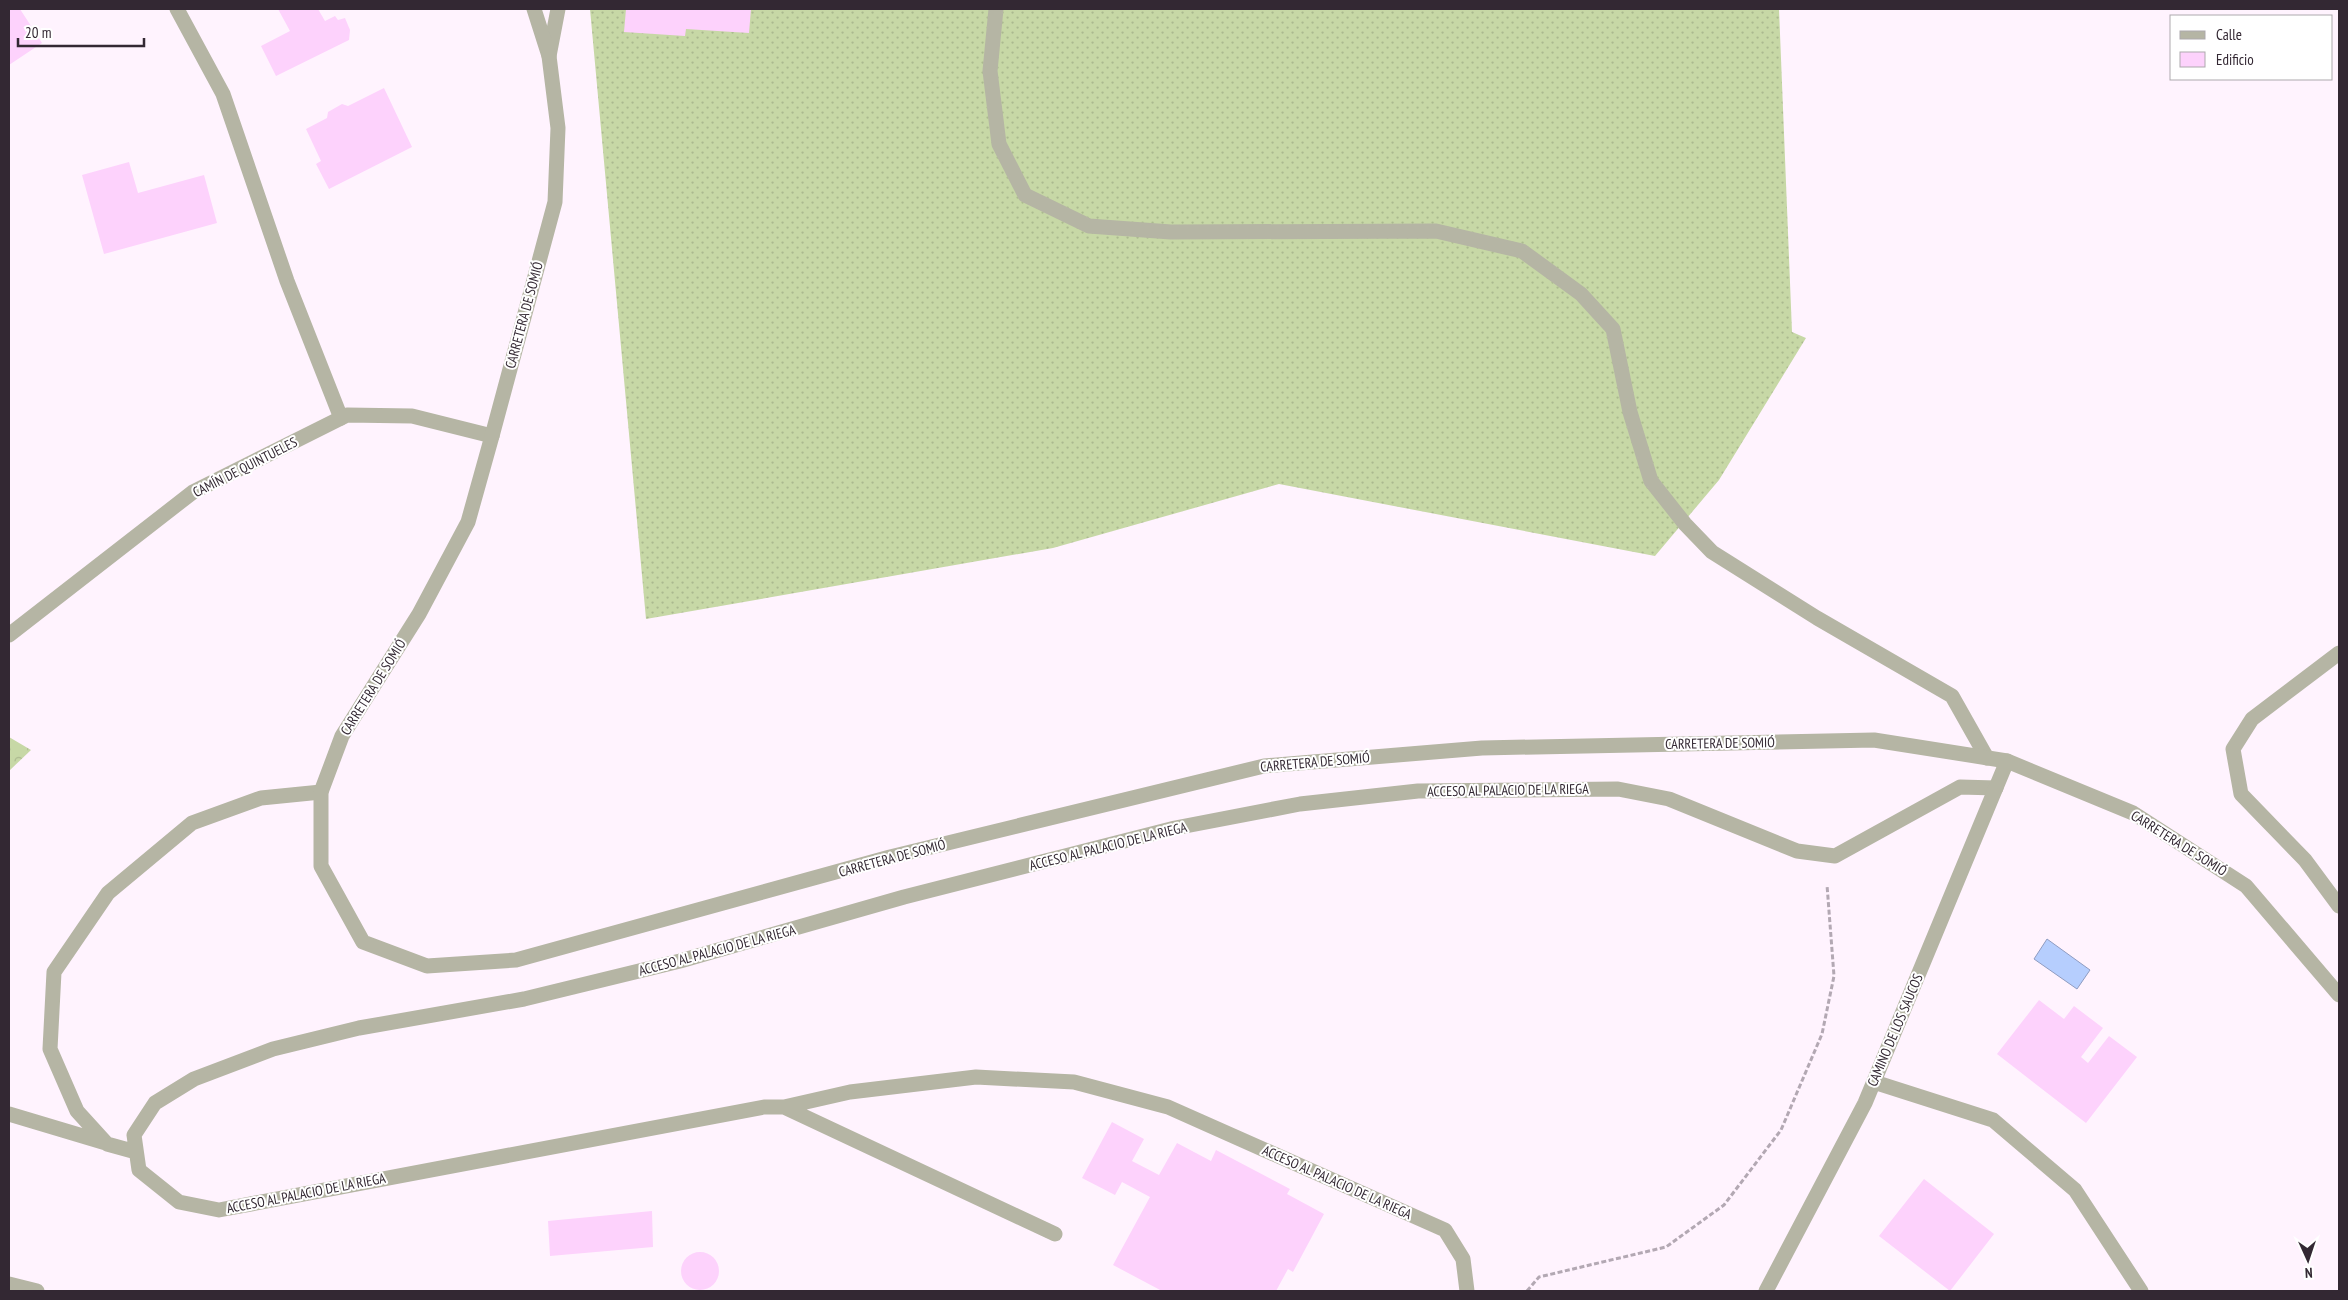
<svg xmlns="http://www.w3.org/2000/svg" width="2348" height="1300" viewBox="0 0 2348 1300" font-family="'PT Sans Narrow',sans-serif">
	<defs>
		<pattern id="grass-dots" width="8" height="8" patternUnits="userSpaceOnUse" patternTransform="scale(1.25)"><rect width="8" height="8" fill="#c7d8a6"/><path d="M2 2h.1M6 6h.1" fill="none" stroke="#abb98f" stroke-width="1.8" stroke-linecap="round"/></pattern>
		<pattern id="forest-crowns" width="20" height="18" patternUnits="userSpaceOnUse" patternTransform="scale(1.25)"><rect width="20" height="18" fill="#c7d8a6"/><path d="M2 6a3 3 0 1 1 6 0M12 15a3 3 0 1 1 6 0" fill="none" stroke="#abb98f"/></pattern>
	</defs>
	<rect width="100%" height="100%" fill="#fff3fe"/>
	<path fill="url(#grass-dots)" d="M590 9H1779L1792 332 1806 338 1719 480 1655 556 1279 484 1053 548 646 619Z"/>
	<path fill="url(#forest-crowns)" d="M9 737 31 750 9 771Z"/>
	<path fill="#b6cefe" stroke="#8f9cc1" d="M2047 939 2090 970 2077 989 2034 959Z"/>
	<path fill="#fdd2fc" d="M9 9H20L42 43 9 65Z
		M278 9H318L325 21 335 16 338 20 345 18 350 30 349 40 276 76 261 46 290 31Z
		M626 9H751L749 33 686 29 685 36 624 32Z
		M384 88 412 147 329 189 316 164 321 161 306 129 327 118 328 112 342 104 348 106Z
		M129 162 138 193 204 175 217 223 104 254 82 175Z
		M2039 1000 2064 1019 2074 1006 2103 1028 2081 1057 2088 1063 2109 1036 2137 1057 2086 1123 1997 1054Z
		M1112 1122 1144 1139 1132 1161 1159 1175 1177 1143 1211 1161 1216 1150 1290 1189 1287 1194 1324 1214 1293 1272 1288 1269 1276 1291H1162L1113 1265 1150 1197 1122 1182 1115 1195 1082 1178Z
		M1924 1179 1994 1234 1950 1291 1879 1236Z
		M652 1211 653 1247 550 1256 548 1221Z
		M681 1271a19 19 0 1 1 38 0a19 19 0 1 1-38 0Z"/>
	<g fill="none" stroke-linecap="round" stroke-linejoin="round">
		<path stroke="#b3a8b3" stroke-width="3" stroke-dasharray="5 2.5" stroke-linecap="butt" d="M1527 1291 1539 1277 1666 1247 1724 1205 1781 1130 1822 1034 1834 976 1827 885"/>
		<path stroke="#b5b5a4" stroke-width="15" d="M177 9 223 94 287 281 341 418
			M996 9 990 71 999 144 1025 195 1089 226 1171 232 1436 231 1522 251 1581 294 1613 329 1630 412 1651 481 1685 524 1712 552 1817 618 1952 696 1987 758
			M1874 1082 1993 1120 2075 1190 2141 1291
			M784 1107 1055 1234
			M9 1114 106 1143
			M136 1152 107 1144 77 1111 50 1049 54 972 108 893 192 823 261 798 321 792
			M9 1284 37 1291
			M1467 1291 1463 1259 1445 1230 1168 1107 1074 1082 976 1077 850 1092 784 1107H764L219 1210 179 1202 139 1170 134 1135 155 1103 194 1079 273 1049 359 1028 524 999 680 961 904 897 1175 828 1300 804 1418 791 1618 789 1669 799 1797 851 1835 856 1960 787 1996 788"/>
		<path stroke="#b5b5a4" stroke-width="15" d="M549 56 558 9
			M9 635 193 492 347 415 412 416 492 436
			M2339 653 2252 719 2233 749 2241 794 2305 860 2339 906
			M1766 1291 1865 1103 2007 761"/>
		<path stroke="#b5b5a4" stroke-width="15" d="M534 9 549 56 558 128 555 202 492 436 468 522 419 614 342 736 321 792V866L363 942 427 966 516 960 890 857 1264 766 1482 748 1874 740 2007 761 2133 813 2246 886 2339 995"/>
	</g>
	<g text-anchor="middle" stroke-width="4" stroke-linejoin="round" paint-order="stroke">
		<g font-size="14" fill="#332833" stroke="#fff">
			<text transform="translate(524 315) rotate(-75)" y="5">CARRETERA DE SOMIÓ</text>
			<text transform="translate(245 467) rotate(-27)" y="5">CAMÍN DE QUINTUELES</text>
			<text transform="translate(373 687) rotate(-58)" y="5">CARRETERA DE SOMIÓ</text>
			<text transform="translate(1720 743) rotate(-1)" y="5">CARRETERA DE SOMIÓ</text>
			<text transform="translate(1315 762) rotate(-5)" y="5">CARRETERA DE SOMIÓ</text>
			<text transform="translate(1508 790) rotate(-1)" y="5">ACCESO AL PALACIO DE LA RIEGA</text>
			<text transform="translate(2179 843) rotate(32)" y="5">CARRETERA DE SOMIÓ</text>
			<text transform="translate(1108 846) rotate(-14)" y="5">ACCESO AL PALACIO DE LA RIEGA</text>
			<text transform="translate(892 858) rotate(-15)" y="5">CARRETERA DE SOMIÓ</text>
			<text transform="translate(717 950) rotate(-15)" y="5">ACCESO AL PALACIO DE LA RIEGA</text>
			<text transform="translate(1895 1030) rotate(-67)" y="5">CAMINO DE LOS SAUCOS</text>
			<text transform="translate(1337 1182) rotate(24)" y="5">ACCESO AL PALACIO DE LA RIEGA</text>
			<text transform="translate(306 1193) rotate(-11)" y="5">ACCESO AL PALACIO DE LA RIEGA</text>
		</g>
	</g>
	<rect width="2348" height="1300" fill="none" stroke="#332833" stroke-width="20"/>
	<rect x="2170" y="15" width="162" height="65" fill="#ffffff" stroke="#ada9ad"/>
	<rect x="2180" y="31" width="25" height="8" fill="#b5b5a4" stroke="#ada9ad"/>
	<text x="2216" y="40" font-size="15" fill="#332833">Calle</text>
	<rect x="2180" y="52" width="25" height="15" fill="#fdd2fc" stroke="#ada9ad"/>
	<text x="2216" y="65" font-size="15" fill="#332833">Edificio</text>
	<g transform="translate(2308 1260) rotate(177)" stroke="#ffffff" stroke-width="4" paint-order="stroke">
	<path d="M0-4L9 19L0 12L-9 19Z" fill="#332833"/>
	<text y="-8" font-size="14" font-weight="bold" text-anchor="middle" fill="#332833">N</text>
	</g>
	<path d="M18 38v8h126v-8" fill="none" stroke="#332833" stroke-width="2.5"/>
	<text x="25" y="38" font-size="15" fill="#332833" stroke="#ffffff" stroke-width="4" paint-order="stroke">20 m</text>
</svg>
